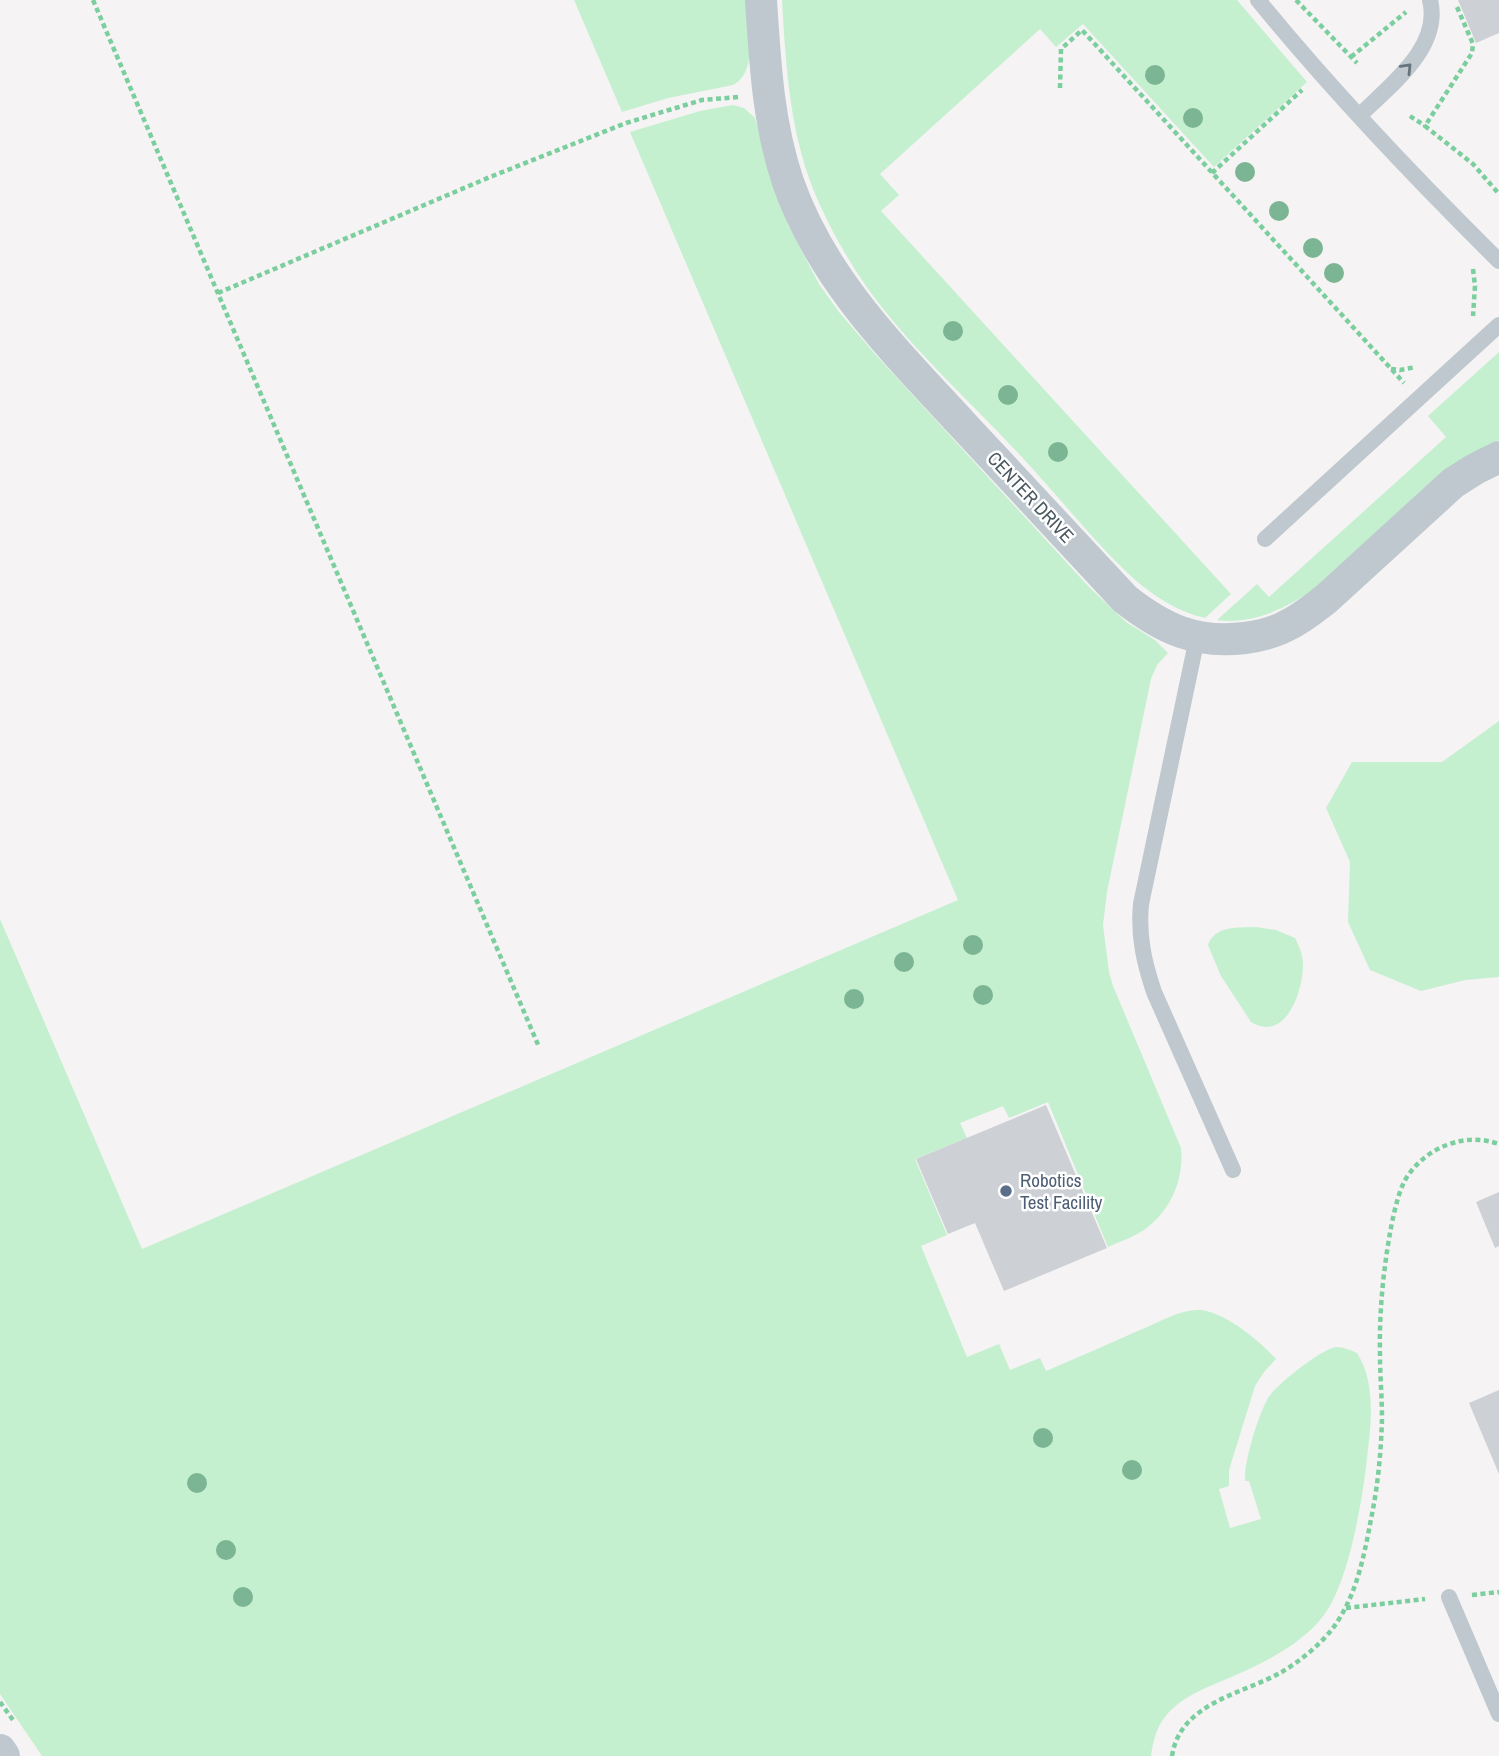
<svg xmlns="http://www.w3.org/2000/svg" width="1499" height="1756" viewBox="0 0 1499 1756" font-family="'Archivo Narrow',sans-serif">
	<rect width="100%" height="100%" fill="#f5f3f3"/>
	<path fill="#c4f0d0" d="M574 0H746C748 24 759 72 733 85L668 98 622 112Z
		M782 0H1237L1307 82 1214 167 1083 24 1056 47 1040 29 880 174 899 195 881 211 1231 594 1205 618C1156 606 1123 570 1091 535 1067 508 1044 481 1020 455 969 400 909 347 866 286 848 260 832 232 819 203 790 138 786 70 782 0Z
		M733 105 744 108 755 118 768 165 788 225 819 284 839 312 875 354 1090 588 1126 622 1155 640 1168 653 1157 665 1151 679 1107 892 1103 925 1109 972 1113 986 1181 1148C1184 1178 1172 1208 1148 1227 1137 1236 1121 1241 1108 1247L1048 1102 1009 1118 1003 1106 960 1123 967 1138 915 1159 947 1235 921 1246 967 1357 999 1344 1010 1370 1040 1358 1046 1371C1077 1358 1108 1344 1140 1330 1158 1323 1180 1309 1200 1310 1225 1312 1260 1341 1276 1359L1264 1372 1255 1386 1229 1470V1486L1219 1489 1230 1528 1261 1519 1249 1481H1245C1244 1461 1258 1416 1268 1398 1276 1385 1321 1349 1336 1347 1343 1347 1351 1350 1357 1353 1378 1386 1370 1430 1366 1467 1361 1507 1348 1583 1324 1615 1304 1642 1268 1661 1238 1674 1212 1686 1183 1694 1165 1717 1156 1728 1153 1742 1151 1756H42L0 1694V919L142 1249 958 900 630 132 700 111Z
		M1499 352V440L1460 460 1434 479 1315 589C1285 608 1254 625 1217 620L1257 584 1269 597 1446 437 1428 416Z
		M1499 721V977L1465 980 1421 991 1370 970 1348 922 1350 862 1326 808 1352 762H1442Z
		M1256 927 1276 930 1295 938C1299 946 1303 955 1303 965 1303 991 1286 1043 1251 1022L1221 976 1208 945C1215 925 1238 928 1256 927Z"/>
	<path fill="#cdd0d5" d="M1458 0H1499V33L1476 43Z
		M1046 1105 1107 1248 1004 1291 975 1223 948 1234 916 1159Z
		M1499 1192V1246L1495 1248 1476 1202Z
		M1499 1390V1474L1469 1403Z"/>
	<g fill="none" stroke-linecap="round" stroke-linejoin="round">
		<path stroke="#7bce9d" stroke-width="4.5" stroke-dasharray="5 3.5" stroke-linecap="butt" d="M93 0 539 1047
			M1296 0 1357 63
			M1457 7 1473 44 1472 53 1425 126 1473 164 1499 194
			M1351 57 1406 12
			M1060 88 1061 49 1082 30 1404 383
			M1410 116 1425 126
			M1212 173 1302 90
			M1473 269 1475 286 1473 316
			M218 293 490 177 626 123 702 100 739 97
			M1391 369 1400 370 1416 367
			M1472 1595 1499 1592
			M1346 1608 1425 1599
			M0 1702 13 1720
			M1172 1756C1180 1703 1242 1694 1280 1673 1299 1662 1320 1645 1333 1628 1356 1597 1364 1557 1371 1519 1378 1486 1381 1452 1382 1419 1382 1397 1380 1376 1380 1355 1379 1314 1383 1273 1390 1233 1393 1217 1397 1197 1404 1182 1413 1165 1430 1151 1447 1145 1465 1138 1481 1138 1499 1144"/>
		<path stroke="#bec8ce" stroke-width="16" d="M1258 0C1333 92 1415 178 1499 261
			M1359 116C1389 86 1442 48 1430 0
			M1265 539 1499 325
			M1197 638 1141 904C1138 936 1144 962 1154 992L1233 1170
			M1449 1597 1499 1714"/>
		<path stroke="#bec8ce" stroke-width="32" d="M761 0C765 62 768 123 788 182 822 280 895 351 963 425 1017 483 1071 541 1125 599 1163 629 1196 644 1245 638 1259 636 1273 633 1286 626 1301 619 1313 609 1326 599L1453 483 1475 469 1499 457
			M0 1750 4 1756"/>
	</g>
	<g fill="#7cb593">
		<circle cx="1155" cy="75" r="10"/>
		<circle cx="1193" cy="118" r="10"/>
		<circle cx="1245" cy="172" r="10"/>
		<circle cx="1279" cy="211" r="10"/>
		<circle cx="1313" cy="248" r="10"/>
		<circle cx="1334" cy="273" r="10"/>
		<circle cx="953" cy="331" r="10"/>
		<circle cx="1008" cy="395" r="10"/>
		<circle cx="1058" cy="452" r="10"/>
		<circle cx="973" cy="945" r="10"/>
		<circle cx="904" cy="962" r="10"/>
		<circle cx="983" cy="995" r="10"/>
		<circle cx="854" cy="999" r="10"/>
		<circle cx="1043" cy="1438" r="10"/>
		<circle cx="1132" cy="1470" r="10"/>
		<circle cx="197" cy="1483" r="10"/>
		<circle cx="226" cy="1550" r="10"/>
		<circle cx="243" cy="1597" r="10"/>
	</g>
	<defs><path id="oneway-chevron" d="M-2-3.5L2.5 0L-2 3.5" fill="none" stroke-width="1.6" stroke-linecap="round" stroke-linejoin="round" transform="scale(1.75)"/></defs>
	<use stroke="#67747c" href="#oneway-chevron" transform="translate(1407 68) rotate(-46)"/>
	<circle fill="#5c6f8a" stroke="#fff" stroke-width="2.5" cx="1006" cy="1191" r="7"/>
	<g text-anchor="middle" stroke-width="5" stroke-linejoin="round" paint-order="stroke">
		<g font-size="19" fill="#4a5860" stroke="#fff">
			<text transform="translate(1031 497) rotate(47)" y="7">CENTER DRIVE</text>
		</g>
		<g font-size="19" fill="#4e5e75" stroke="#fff" text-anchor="start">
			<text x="1020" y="1187">Robotics<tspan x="1020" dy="22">Test Facility</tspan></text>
		</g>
	</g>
</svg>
